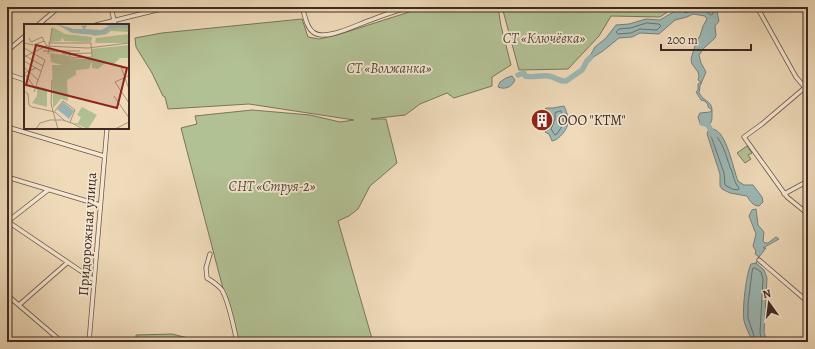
<svg xmlns="http://www.w3.org/2000/svg" width="815" height="349" viewBox="0 0 815 349" font-family="Alegreya,serif">
	<rect width="100%" height="100%" fill="#efdab9"/>
	<filter id="stains"><feTurbulence type="fractalNoise" baseFrequency=".005" numOctaves="4"/><feColorMatrix values="0 0 0 0 .2 0 0 0 0 .09 0 0 0 0 .02 0 0 0 .5 -.17"/></filter>
	<radialGradient id="worn" r=".72"><stop offset=".6" stop-color="#630" stop-opacity="0"/><stop offset="1" stop-color="#630" stop-opacity=".3"/></radialGradient>
	<path fill="#b2c194" stroke="#78765c" d="M425 7H498L501 26 511 65 492 77V86L454 98 447 93 420 104 405 115 371 119H386L397 163 370 186 358 209 349 216 338 221 373 342H237L181 128 197 124 195 116 252 110 310 115 340 122 354 120 249 104 168 109 165 97 163 96 152 73 136 47 135 38 162 33 302 19 308 37 319 39 337 35Z
		M502 7H675L660 17 611 16 599 36 568 69 519 70Z
		M747 146 752 153 748 155 751 159 745 163 737 153Z
		M172 334 188 338 189 342H97V340H136V335Z"/>
	<path fill="#9cb9b7" stroke="#77807c" d="M685 7H716L719 21 715 26 716 35 715 38 704 48 699 55 701 63 706 72 700 86 699 93C706 104 713 100 712 114 712 120 712 122 708 126L700 123 698 117 700 113 710 112 712 110 708 107V105L705 101 701 100 696 92 698 90V84L701 82 698 80 699 76 698 72 692 64 691 59 696 42 700 36 703 26 707 19 705 16 693 14 687 17 675 20 659 34 640 33 632 37 619 38 603 51 587 61 595 47 606 38 616 25 629 24 646 19 660 20 675 11Z
		M512 76 515 80C512 87 505 90 498 87L500 82 506 78Z
		M564 106C566 110 569 118 568 122 568 129 559 140 552 141L549 134 545 132 552 118 545 109 546 108H553Z
		M713 129C727 132 733 169 738 181L744 185H753L762 197 763 202 759 206C753 206 750 201 747 196L730 193 722 189 720 186V174L707 134 708 131Z
		M756 209 758 225 764 232 763 241 765 243H768L776 237 779 239 763 248H766L759 257 755 254 756 251 753 246 756 234 749 216 752 210Z
		M756 263 764 270 767 278 764 333 768 342H753C750 336 746 328 744 321 742 310 746 274 751 264Z"/>
	<g fill="none" stroke-linecap="round" stroke-linejoin="round">
		<path stroke="#6e726d" stroke-width="1" d="M684 7V11L685 13C696 9 701 8 711 15L713 14V7
			M647 23 659 24 661 26 657 30 640 29 631 33 618 34 616 32 619 29 630 28Z
			M561 111 564 123 557 134 555 135 551 129 555 119V113Z
			M713 133C723 141 726 156 730 167 734 175 733 181 739 188L738 190 732 189 725 185 724 173 711 136Z
			M756 342 748 318V304L752 272 753 268H755L761 272 763 279 760 333 763 342"/>
		<path stroke="#77807c" stroke-width="1" d="M756 264 759 256"/>
		<path stroke="#9cb9b7" stroke-width="5.5" d="M518 75 524 73 525 76C533 78 540 75 548 76 554 76 559 82 566 81L582 70 587 61 591 57
			M702 123 708 125 714 136"/>
		<g stroke="#6b5648" stroke-width="5">
			<path id="minor" d="M111 7 115 25
				M302 7C305 15 306 27 313 32 325 42 358 24 371 20 383 15 396 11 409 7
				M757 7 796 77 808 91
				M38 25 59 7
				M96 25 169 7
				M7 51 25 36
				M7 74 25 80
				M808 85 762 124 744 137 787 197 808 214
				M7 127 104 156
				M7 177 100 205
				M784 194 808 181
				M7 221 94 280
				M7 222 48 190
				M210 254 206 268 207 278C212 281 218 285 222 290 229 302 234 328 237 342
				M759 260 808 302
				M7 295 62 342
				M19 305 67 263
				M89 342 107 128"/>
		</g>
		<use href="#minor" stroke="#f5e7d2" stroke-width="3.5"/>
	</g>
	<defs>
		<g id="building-disc" transform="scale(1.15)"><circle r="9.5" fill="#8f2418" stroke="#f5e7d2"/><path d="M-4-6H4V6H1V3H-1V6H-4ZM-2.5-4.3h1.7v1.8h-1.7ZM.8-4.3h1.7v1.8H.8ZM-2.5-1h1.7V.8h-1.7ZM.8-1h1.7V.8H.8Z" fill="#fff"/></g>
	</defs>
	<g fill-rule="evenodd">
		<use href="#building-disc" x="542" y="120"/>
	</g>
	<g text-anchor="middle" stroke-width="3.5" stroke-linejoin="round" paint-order="stroke">
		<g font-size="14" font-style="italic" fill="#56483a" stroke="#f5e7d2">
			<text x="544" y="43">СТ «Ключёвка»</text>
			<text x="389" y="73">СТ «Волжанка»</text>
			<text x="272" y="191">СНТ «Струя-2»</text>
		</g>
		<g font-size="14" fill="#3f2a23" stroke="#f5e7d2" text-anchor="start">
			<text x="558" y="125">ООО "КТМ"</text>
		</g>
		<g font-size="14" fill="#3f2a23" stroke="#f5e7d2">
			<text transform="translate(87 234) rotate(-86)" y="5">Придорожная улица</text>
		</g>
	</g>
	<g transform="translate(24 24)">
		<rect width="105" height="105" fill="#efdab9"/>
		<path d="M28 3 41 10 68 13 67 18 40 17 38 13 37 17 26 18ZM99 3 104 4 105 8 87 7 83 10 78 11 70 12 68 10H81L86 4ZM105 10V19H71L72 14ZM105 21V34H96L90 40H80L74 45 68 44V37L65 45 52 46V51L43 56 44 77 37 75 29 84 28 41H38L27 38 26 29 45 32 46 35H68V25ZM13 62 23 65V83L8 79 13 72ZM58 83 73 91 64 105 49 99H54L57 93 53 91Z" fill="#b2c194"/>
		<path d="M32 0 50 5H60L57 2 63 1 61 5 77 6 85 2 77 0H105V4H86L82 10 70 11 48 9ZM39 78 50 87 45 95 33 85Z" fill="#9cb9b7"/>
		<path fill="none" stroke="#a9947d" stroke-width="1" d="M5 14 7 18 18 13 23 22M0 19 10 21 20 17M24 19H67L68 33 47 34 45 30M0 24 21 36 10 68M19 27H56M24 30 28 4M38 30 68 29M0 31 19 42M0 33 22 22 64 24 105 19M0 37 17 47M0 43 14 56M97 43 105 65M104 52 91 58 105 79M28 56 27 80 34 105M11 64 0 49 12 44M0 67 4 70 5 81 8 83 31 88 41 97M90 72 105 94M31 87 39 77 51 86 46 98 59 105M12 105 16 99 26 96H39L47 99M91 105 105 98"/>
		<path fill="#8f2418" fill-opacity="0.15" stroke="#8f2418" stroke-width="2" d="M12 21 103 44 93 84 2 61Z"/>
		<rect width="105" height="105" fill="none" stroke="#3f2a23" stroke-width="2"/>
	</g>
	<rect width="815" height="349" fill="none" stroke="#efdab9" stroke-width="24"/>
	<rect x="8" y="8" width="799" height="333" fill="none" stroke="#3f2a23" stroke-width="2"/>
	<rect x="12" y="12" width="791" height="325" fill="none" stroke="#3f2a23"/>
	<g transform="translate(769 303) rotate(346)" stroke="#f5e7d2" stroke-width="3" paint-order="stroke">
	<path d="M0-3L7 15L0 10L-7 15Z" fill="#3f2a23"/>
	<text y="-6" font-size="11" font-weight="bold" text-anchor="middle" fill="#3f2a23">N</text>
	</g>
	<path d="M661 44v6h90v-6" fill="none" stroke="#3f2a23" stroke-width="2"/>
	<text x="667" y="44" font-size="12" fill="#3f2a23" stroke="#f5e7d2" stroke-width="3" paint-order="stroke">200 m</text>
	<rect width="100%" height="100%" filter="url(#stains)"/>
	<rect width="100%" height="100%" fill="url(#worn)"/>
</svg>
